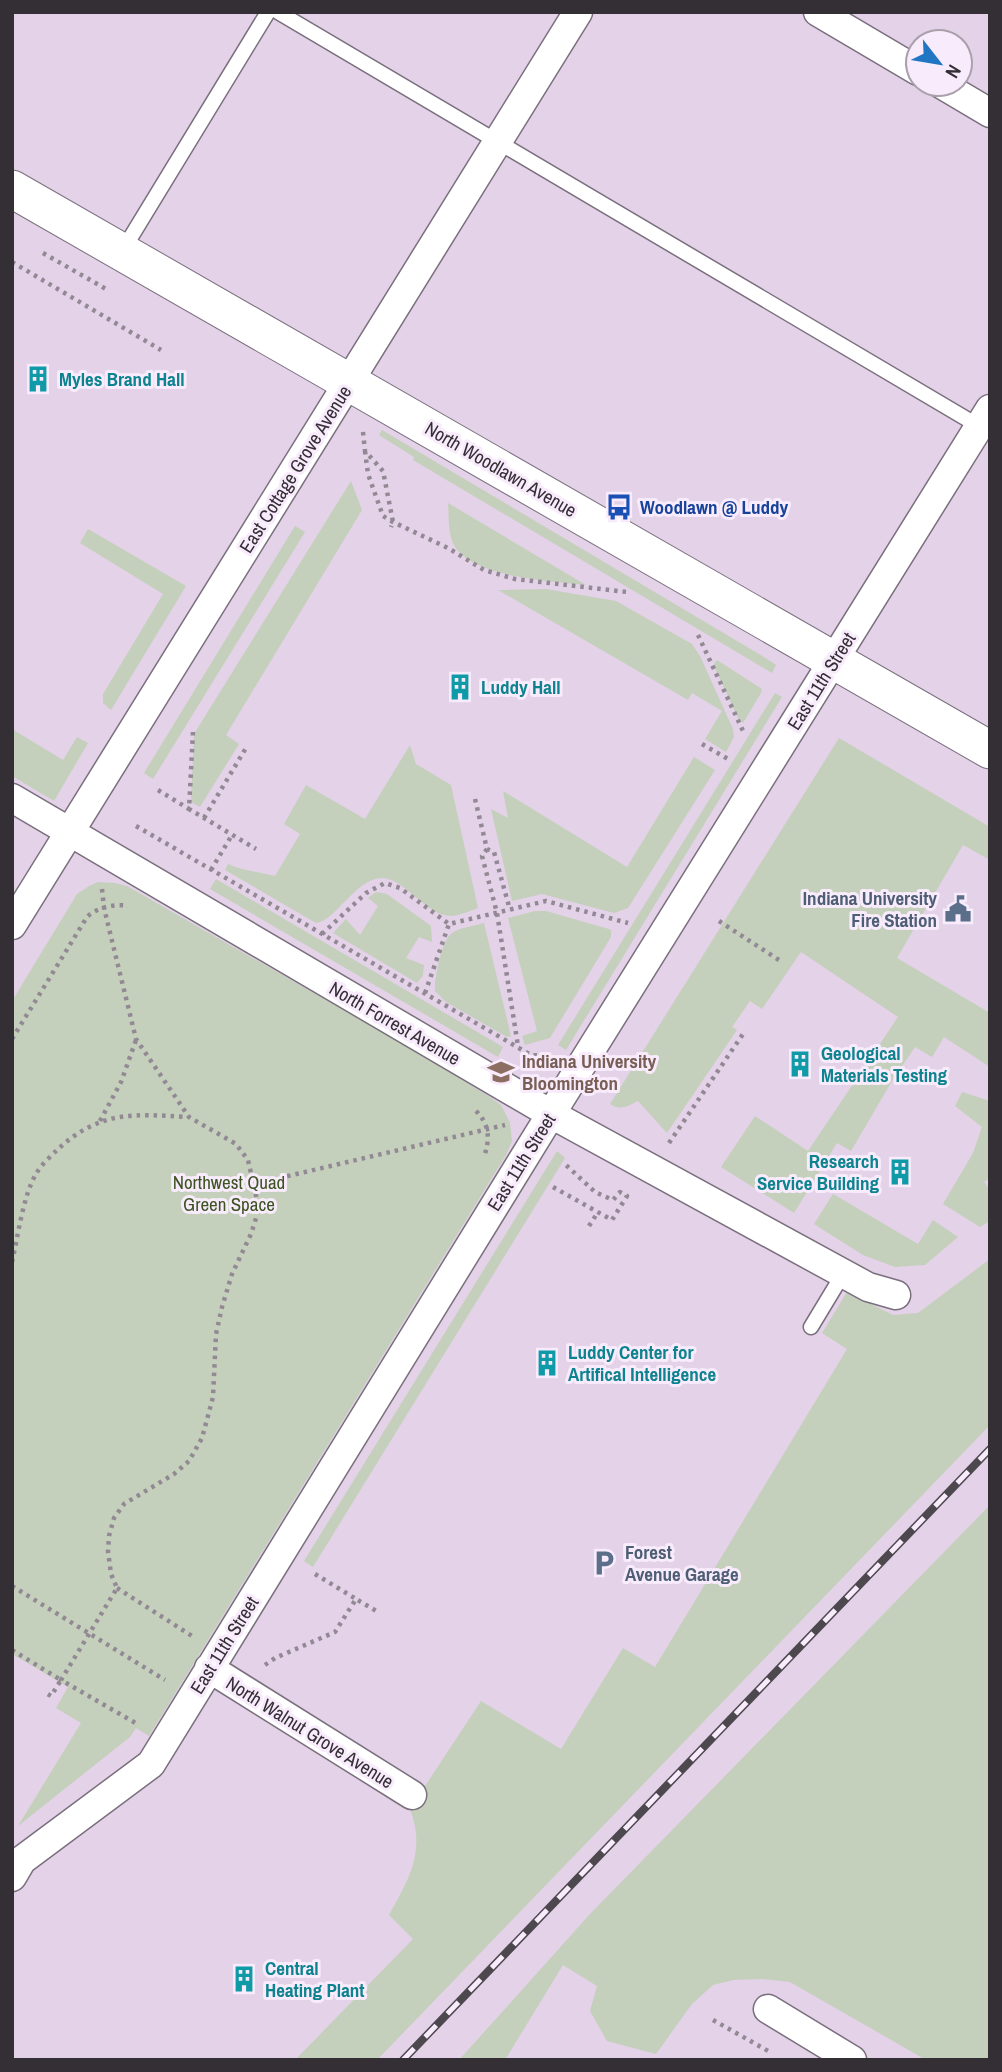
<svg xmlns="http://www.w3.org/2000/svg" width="1002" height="2072" viewBox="0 0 1002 2072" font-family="'Archivo Narrow',sans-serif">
	<rect width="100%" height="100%" fill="#ebdeee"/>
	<path fill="#e3d2e8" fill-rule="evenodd" d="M12 12H990V2060H12ZM918 42H960V84H918Z"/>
	<path fill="#c4d0bb" d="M382 430 764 657 776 665 772 673 413 460 414 457 379 435Z
		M351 481 362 510 226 735 239 744 200 807 191 802 194 734Z
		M448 503 586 585C553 581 466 578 452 541 448 530 449 515 448 503Z
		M295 526 305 532 153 779 144 773Z
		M88 529 186 586 111 710 103 703V694L163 594 80 543Z
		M546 589 616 601 692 644 700 656 733 729 734 737 726 752 705 739 722 711 692 693 688 700 498 590Z
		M717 660 762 689 761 693 743 723 738 718 714 666 715 662Z
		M775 693 782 697 566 1050 558 1045Z
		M12 729 63 760 77 737 88 743 54 801 12 776Z
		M839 738 990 827V860L963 845 897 958 990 1013V1067L944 1037 932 1057 915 1047 892 1081 851 1151 837 1143 794 1213 721 1167 755 1116 808 1151 898 1017 801 952 762 1009 750 1001 732 1027 737 1030 667 1133 638 1101C628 1106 621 1111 610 1104Z
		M410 745 416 764 451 785 478 908C470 911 461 915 452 916 426 917 405 877 381 878 355 879 335 922 316 923L225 870 228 864 238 868 275 876 300 834 284 824 306 785 365 819Z
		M694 757 715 770 628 908 614 913 542 894 512 901 491 809 508 818 503 791 627 867Z
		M216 879 503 1047 498 1057 210 889Z
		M98 882 115 883 127 886 427 1058 490 1097 501 1105 510 1123 512 1141 506 1155 149 1736 136 1728 130 1737 18 1826 81 1723 56 1708 68 1687 12 1654V1001L77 894 89 886Z
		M376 892 387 894 431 926 432 942 419 937 406 958 424 965 423 975 417 983 333 933 346 919 360 935 378 906 368 898Z
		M535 911H546L609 929 611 930V937L550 1038 525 1045 522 1036 537 1031 508 918Z
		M484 923 511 1036 507 1037 446 1002 435 991C434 979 442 939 452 933 461 927 474 926 484 923Z
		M962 1092 990 1101V1178L984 1182 990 1190V1221L980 1227 943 1204 973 1153 982 1127 955 1106Z
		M557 1151 565 1158 313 1567 304 1561Z
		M833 1194 918 1244 933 1220 958 1237 925 1265 895 1267 863 1255 814 1224Z
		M990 1259V1425L377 2060H295L413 1939 389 1915C409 1879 426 1851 410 1809L481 1701 561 1749 623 1648 655 1667 847 1349 822 1333 847 1292 893 1315 918 1313Z
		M990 1505V2060H926L790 1982 761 1979 733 1980 713 1985 692 2004 656 2054 607 2041 590 2011 597 1986 563 1965 505 2060H459L590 1914Z"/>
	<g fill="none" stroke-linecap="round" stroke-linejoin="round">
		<g stroke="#7a6f7d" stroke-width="17">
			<path id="service" d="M278 12 982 428
				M123 250 268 12
				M811 1327 843 1274"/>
		</g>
		<g stroke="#7a6f7d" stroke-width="31">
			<path id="minor" d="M818 12 918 71
				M941 84 990 113
				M12 798 551 1114 868 1287 896 1295
				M12 925 578 12
				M209 1668 412 1795
				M12 1877 22 1860 151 1764 551 1114 990 409
				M768 2009 852 2060"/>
		</g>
		<g stroke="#7a6f7d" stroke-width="39">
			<path id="tertiary" d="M12 189 990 750"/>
		</g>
		<path stroke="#928994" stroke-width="4.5" stroke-dasharray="3.5 5" stroke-linecap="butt" d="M43 253 106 289
			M12 262 161 350
			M363 432 365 451 383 471 393 522 391 527
			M365 451 368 474 383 516 393 522 448 548 484 570 515 579 627 592
			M698 635 744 733
			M193 732 189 809 256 849
			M702 744 728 759
			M158 790 189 809
			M475 799 487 849 494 852 510 910
			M204 818 246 748
			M136 826 531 1055 547 1056
			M487 849 482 856 497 913 518 1046
			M211 870 232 835
			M102 889 104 908 136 1039 189 1117 236 1144 248 1160 259 1209 251 1234 232 1274 222 1307 216 1334 213 1397 202 1438 189 1461 174 1474 124 1504 114 1518 109 1536 108 1551 111 1574 117 1588 61 1680 139 1725
			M719 921 782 962
			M322 934 366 893 385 883 400 888 449 924 546 901 628 923
			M425 993 449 924
			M12 1039 87 917C96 908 115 903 128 906
			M476 1111C490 1125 490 1139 484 1157
			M100 1121 121 1082 136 1040
			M669 1143 743 1034
			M254 1184 505 1125
			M553 1187 612 1220 627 1196 620 1192 613 1200 595 1192 566 1165
			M589 1226 598 1212
			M12 1262C18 1236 23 1196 36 1174 41 1165 51 1156 58 1149 101 1110 134 1114 188 1117
			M315 1574 356 1599
			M12 1586 165 1680
			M117 1588 192 1636
			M12 1650 61 1680 51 1696 44 1692
			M265 1665 275 1658 335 1632 356 1599 378 1612
			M713 2020 770 2052"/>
		<use href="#service" stroke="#fff" stroke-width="14"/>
		<use href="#minor" stroke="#fff" stroke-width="28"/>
		<use href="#tertiary" stroke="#fff" stroke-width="37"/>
		<g stroke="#4d474e" stroke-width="8">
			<path id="rail" d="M403 2060 990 1449"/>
		</g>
		<use href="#rail" stroke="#f8ebfb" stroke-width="5" stroke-dasharray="16" stroke-linecap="butt"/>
	</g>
	<defs>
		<g id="building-bare" transform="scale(2.1)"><path d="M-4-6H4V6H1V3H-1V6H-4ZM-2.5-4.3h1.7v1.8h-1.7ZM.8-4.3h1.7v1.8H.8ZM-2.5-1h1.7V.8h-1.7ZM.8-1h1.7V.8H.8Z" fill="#0f9aa8" stroke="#f8ebfb" stroke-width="2.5" paint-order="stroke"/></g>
		<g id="bus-bare" transform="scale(2.1)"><path d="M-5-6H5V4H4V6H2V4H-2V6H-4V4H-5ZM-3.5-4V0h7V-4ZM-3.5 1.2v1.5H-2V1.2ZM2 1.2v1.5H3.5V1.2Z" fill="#1a4fb4" stroke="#f8ebfb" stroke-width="2.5" paint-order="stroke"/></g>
		<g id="civic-bare" transform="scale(2.1)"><path d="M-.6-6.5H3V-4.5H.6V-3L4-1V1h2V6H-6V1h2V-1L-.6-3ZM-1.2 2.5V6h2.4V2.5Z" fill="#5c6f8a" stroke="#f8ebfb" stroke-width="2.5" paint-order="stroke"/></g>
		<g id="university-bare" transform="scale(2.1)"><path d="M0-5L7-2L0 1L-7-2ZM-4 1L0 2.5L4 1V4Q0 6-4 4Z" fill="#8d6e63" stroke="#f8ebfb" stroke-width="2.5" paint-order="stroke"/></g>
		<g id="parking-bare" transform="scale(2.1)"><path d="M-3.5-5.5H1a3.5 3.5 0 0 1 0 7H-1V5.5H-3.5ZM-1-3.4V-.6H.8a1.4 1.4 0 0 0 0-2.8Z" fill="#5c6f8a" stroke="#f8ebfb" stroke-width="2.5" paint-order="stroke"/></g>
	</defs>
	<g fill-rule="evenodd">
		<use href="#building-bare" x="38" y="379"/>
		<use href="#bus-bare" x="619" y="507"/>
		<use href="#building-bare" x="460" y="687"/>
		<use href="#civic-bare" x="958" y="909"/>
		<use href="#building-bare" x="800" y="1064"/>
		<use href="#university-bare" x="501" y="1072"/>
		<use href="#building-bare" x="900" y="1172"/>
		<use href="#building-bare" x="547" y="1363"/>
		<use href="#parking-bare" x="604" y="1563"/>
		<use href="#building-bare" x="244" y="1979"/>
	</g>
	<g text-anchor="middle" stroke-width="6" stroke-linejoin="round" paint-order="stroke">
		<g font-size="19" font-weight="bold" fill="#0d838f" stroke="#f8ebfb" text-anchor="start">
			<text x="59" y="386">Myles Brand Hall</text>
			<text x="481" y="694">Luddy Hall</text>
			<text x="821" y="1060">Geological<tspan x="821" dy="22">Materials Testing</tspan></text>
			<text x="879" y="1168" text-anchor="end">Research<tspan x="879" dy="22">Service Building</tspan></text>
			<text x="568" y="1359">Luddy Center for<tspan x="568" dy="22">Artifical Intelligence</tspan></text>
			<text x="265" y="1975">Central<tspan x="265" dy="22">Heating Plant</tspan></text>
		</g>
		<g font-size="19" fill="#342f35" stroke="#f8ebfb">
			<text transform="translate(295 469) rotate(-58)" y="7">East Cottage Grove Avenue</text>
			<text transform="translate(501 469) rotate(30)" y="7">North Woodlawn Avenue</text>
			<text transform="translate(821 681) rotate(-58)" y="7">East 11th Street</text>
			<text transform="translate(395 1023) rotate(30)" y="7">North Forrest Avenue</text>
			<text transform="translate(521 1162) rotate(-58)" y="7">East 11th Street</text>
			<text transform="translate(224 1645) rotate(-58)" y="7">East 11th Street</text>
			<text transform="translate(310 1732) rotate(32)" y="7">North Walnut Grove Avenue</text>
		</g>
		<g font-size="19" font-weight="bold" fill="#164399" stroke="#f8ebfb" text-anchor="start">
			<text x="640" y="514">Woodlawn @ Luddy</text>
		</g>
		<g font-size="19" font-weight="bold" fill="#4e5e75" stroke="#f8ebfb" text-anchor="end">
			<text x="937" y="905">Indiana University<tspan x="937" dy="22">Fire Station</tspan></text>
			<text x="625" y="1559" text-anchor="start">Forest<tspan x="625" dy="22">Avenue Garage</tspan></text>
		</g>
		<g font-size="19" font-weight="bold" fill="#785e54" stroke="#f8ebfb" text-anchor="start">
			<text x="522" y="1068">Indiana University<tspan x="522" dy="22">Bloomington</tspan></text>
		</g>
		<g font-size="19" fill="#3c5322" stroke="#f8ebfb">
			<text x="229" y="1189">Northwest Quad<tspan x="229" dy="22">Green Space</tspan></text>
		</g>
	</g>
	<rect width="1002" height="2072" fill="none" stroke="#342f35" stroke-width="28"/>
	<g transform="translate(939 63) rotate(121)"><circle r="33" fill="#f8ebfb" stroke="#aaa0ac" stroke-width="2"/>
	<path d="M0-5L12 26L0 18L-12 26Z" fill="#2176c4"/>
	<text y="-10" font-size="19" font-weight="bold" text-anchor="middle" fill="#342f35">N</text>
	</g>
</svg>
